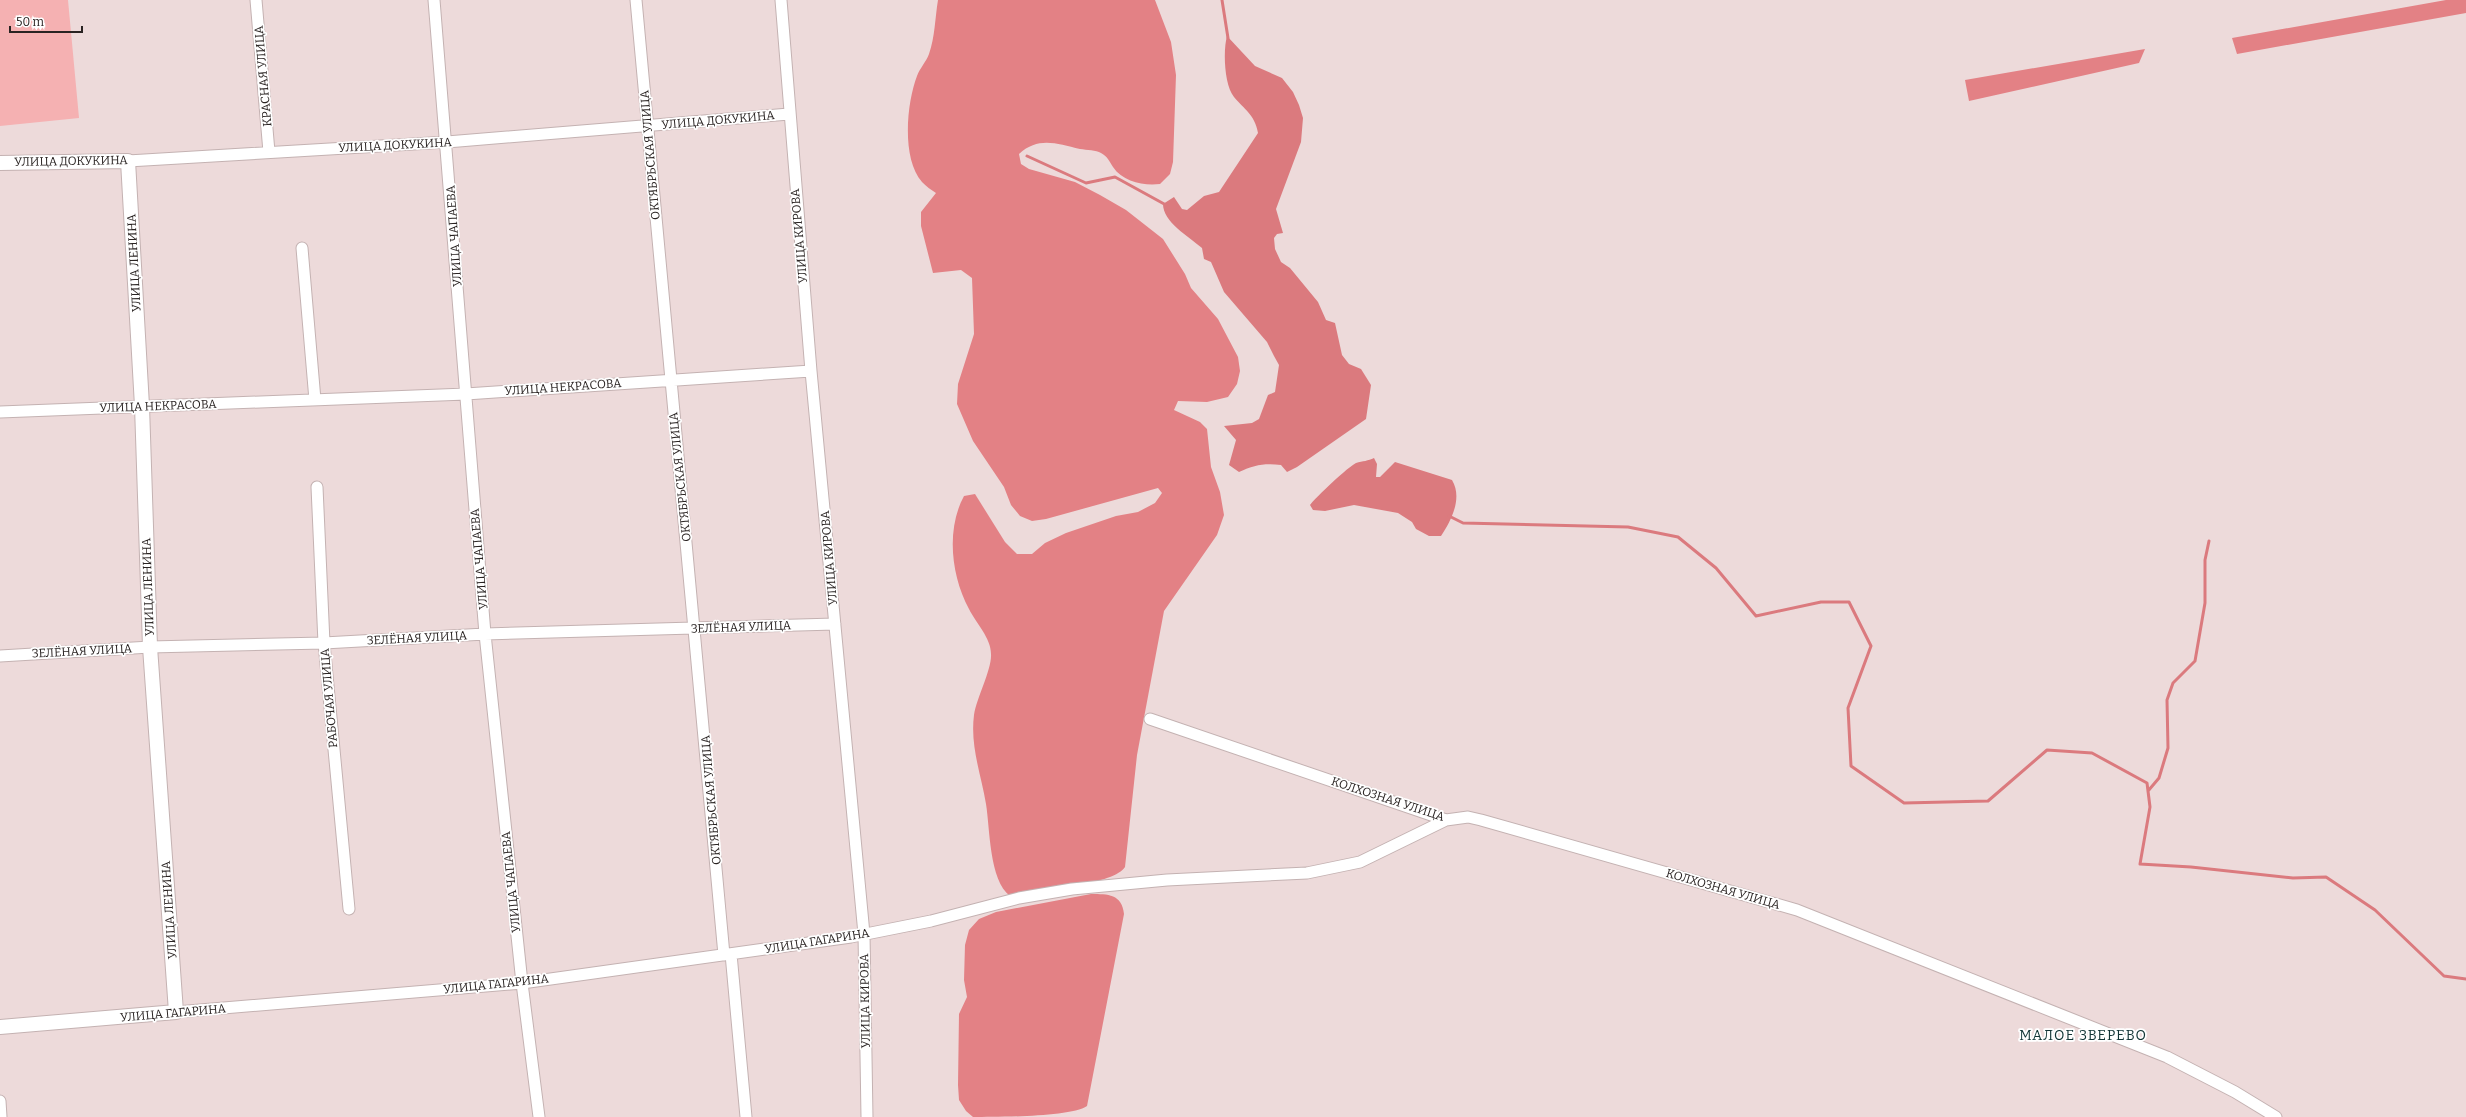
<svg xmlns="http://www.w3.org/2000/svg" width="2466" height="1117" viewBox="0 0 2466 1117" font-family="Bitter,serif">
	<rect width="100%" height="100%" fill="#eddada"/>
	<path fill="#f5b1b2" d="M0 0H68L79 118 0 126Z"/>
	<path fill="#e38185" d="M938 0H1155L1171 42 1176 75 1173 162 1170 174 1160 184C1144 186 1123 182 1113 167 1109 161 1108 157 1101 153 1096 150 1087 150 1080 149 1057 144 1039 136 1019 154L1021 164 1029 169 1075 182 1100 195 1126 210 1163 239 1185 274 1191 288 1218 319 1238 357 1240 371 1237 384 1228 397 1207 402 1178 401 1174 410 1200 422 1207 429 1211 467 1220 492 1224 515 1217 535 1164 611 1137 755 1125 867C1114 885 1033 892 1010 896 989 880 990 828 986 804 981 774 970 746 974 715 977 697 992 669 991 654 991 638 976 623 969 609 951 576 946 529 964 496L975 494 1005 542 1017 554H1032L1045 543 1066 533 1116 516 1138 512 1155 503 1162 493 1158 488 1046 519 1032 521 1020 516 1011 505 1004 487 973 441 957 404 958 384 974 334 972 278 961 270 933 273 921 226V212L936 193C931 190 926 186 922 182 901 158 907 102 917 76 920 68 926 62 929 54 935 37 935 18 938 0Z
		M2446 0H2466V13L2237 54 2232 38Z
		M2145 49 2139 63 1969 101 1965 80Z
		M1091 894C1108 894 1122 894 1124 914L1087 1106C1071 1117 999 1117 973 1117L966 1111 959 1100 958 1085 959 1014 967 997 964 980 965 945 969 930 979 919 996 912Z"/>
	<path fill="#db7a7e" d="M1227 36 1255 66 1282 78 1293 92 1299 105 1303 118 1301 142 1276 209 1283 233 1277 234 1274 238 1275 249 1281 262 1290 268 1318 302 1326 320 1335 323 1342 355 1349 364 1361 369 1371 385 1366 419 1297 467 1287 472 1281 465C1264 463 1254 465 1239 472L1229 465 1236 440 1224 426 1252 423 1259 419 1268 395 1275 392 1279 365 1274 356 1267 342 1224 292 1211 262 1204 259 1202 248C1188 236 1163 222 1163 204L1174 197 1182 209 1187 210 1204 196 1219 192 1258 133C1255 115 1244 109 1234 97 1224 85 1223 50 1227 36Z
		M1374 458 1377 464 1376 477H1380L1395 462 1452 480C1463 498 1451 521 1441 536H1429L1416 529 1412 522 1398 513 1354 505 1325 511 1313 510 1310 505C1315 498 1349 466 1356 463 1363 461 1368 461 1374 458Z"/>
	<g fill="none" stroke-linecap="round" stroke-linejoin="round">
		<path stroke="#db7a7e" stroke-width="3" d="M1222 0 1228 38
			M1027 156 1086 183 1115 177 1166 205
			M1449 516 1463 523 1628 527 1678 537 1716 568 1756 616 1821 602H1849L1871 646 1848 708 1851 766 1904 803 1988 801 2047 750 2092 753 2147 783 2150 807 2140 864 2191 867 2293 878 2326 877 2375 910 2444 976 2466 979
			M2148 791 2159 778 2168 748 2167 700 2173 683 2195 661 2205 603V560L2209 541"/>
		<g stroke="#c4b2b2" stroke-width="13">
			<path id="minor" d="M256 0 269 152
				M434 0 485 634 522 983 539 1117
				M636 0 724 955
				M781 0 811 371 864 934 867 1117
				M128 161 447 142 789 114
				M302 248 315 400
				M0 412 466 394 811 371
				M317 487 324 643 349 909
				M0 656 150 647 324 643 485 634 835 624
				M1150 719 1446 820 1468 817 1481 820 1797 910 2167 1057 2235 1092 2276 1117
				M731 954 746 1117
				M176 1012 522 983 851 937 931 921 1019 898 1072 889 1167 880 1307 873 1360 862 1446 820
				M0 1101 1 1117"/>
		</g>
		<g stroke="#c4b2b2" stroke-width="16">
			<path id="tertiary" d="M0 163 128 161 142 406 150 647 176 1012 0 1027"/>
		</g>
		<use href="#minor" stroke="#fff" stroke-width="11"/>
		<use href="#tertiary" stroke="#fff" stroke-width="14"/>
	</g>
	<g text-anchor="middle" stroke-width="3.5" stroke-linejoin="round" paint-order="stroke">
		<g font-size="12" fill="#292322" stroke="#fff">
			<text transform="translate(263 76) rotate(-95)" y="4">КРАСНАЯ УЛИЦА</text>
			<text transform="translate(718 120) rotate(-5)" y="4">УЛИЦА ДОКУКИНА</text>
			<text transform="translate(395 145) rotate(-3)" y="4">УЛИЦА ДОКУКИНА</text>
			<text transform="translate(650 155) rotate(-95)" y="4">ОКТЯБРЬСКАЯ УЛИЦА</text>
			<text transform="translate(71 161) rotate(-1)" y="4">УЛИЦА ДОКУКИНА</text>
			<text transform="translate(454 236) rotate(-94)" y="4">УЛИЦА ЧАПАЕВА</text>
			<text transform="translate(799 236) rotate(-95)" y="4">УЛИЦА КИРОВА</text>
			<text transform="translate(134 263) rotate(-93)" y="4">УЛИЦА ЛЕНИНА</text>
			<text transform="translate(563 387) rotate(-4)" y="4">УЛИЦА НЕКРАСОВА</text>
			<text transform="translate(158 406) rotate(-2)" y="4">УЛИЦА НЕКРАСОВА</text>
			<text transform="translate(680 477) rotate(-96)" y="4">ОКТЯБРЬСКАЯ УЛИЦА</text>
			<text transform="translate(829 558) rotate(-95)" y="4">УЛИЦА КИРОВА</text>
			<text transform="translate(479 559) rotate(-95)" y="4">УЛИЦА ЧАПАЕВА</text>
			<text transform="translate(148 587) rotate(-92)" y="4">УЛИЦА ЛЕНИНА</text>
			<text transform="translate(741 627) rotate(-2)" y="4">ЗЕЛЁНАЯ УЛИЦА</text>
			<text transform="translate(417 638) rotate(-3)" y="4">ЗЕЛЁНАЯ УЛИЦА</text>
			<text transform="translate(82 651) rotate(-3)" y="4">ЗЕЛЁНАЯ УЛИЦА</text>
			<text transform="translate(329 698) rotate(-95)" y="4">РАБОЧАЯ УЛИЦА</text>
			<text transform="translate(1388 799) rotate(18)" y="4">КОЛХОЗНАЯ УЛИЦА</text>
			<text transform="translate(711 800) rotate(-95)" y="4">ОКТЯБРЬСКАЯ УЛИЦА</text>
			<text transform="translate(511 882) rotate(-96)" y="4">УЛИЦА ЧАПАЕВА</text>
			<text transform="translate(1723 889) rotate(16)" y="4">КОЛХОЗНАЯ УЛИЦА</text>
			<text transform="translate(169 910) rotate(-94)" y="4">УЛИЦА ЛЕНИНА</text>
			<text transform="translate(817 941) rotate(-9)" y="4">УЛИЦА ГАГАРИНА</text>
			<text transform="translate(496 984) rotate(-6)" y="4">УЛИЦА ГАГАРИНА</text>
			<text transform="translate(865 1001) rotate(-91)" y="4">УЛИЦА КИРОВА</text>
			<text transform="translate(173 1013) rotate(-5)" y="4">УЛИЦА ГАГАРИНА</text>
		</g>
		<g font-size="14" letter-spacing="1" fill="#103334" stroke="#fff">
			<text x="2083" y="1040">МАЛОЕ ЗВЕРЕВО</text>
		</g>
	</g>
	<path d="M10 26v6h72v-6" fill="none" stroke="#292322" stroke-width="2"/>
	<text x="16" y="26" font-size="12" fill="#292322" stroke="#ffffff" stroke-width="3" paint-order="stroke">50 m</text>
</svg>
